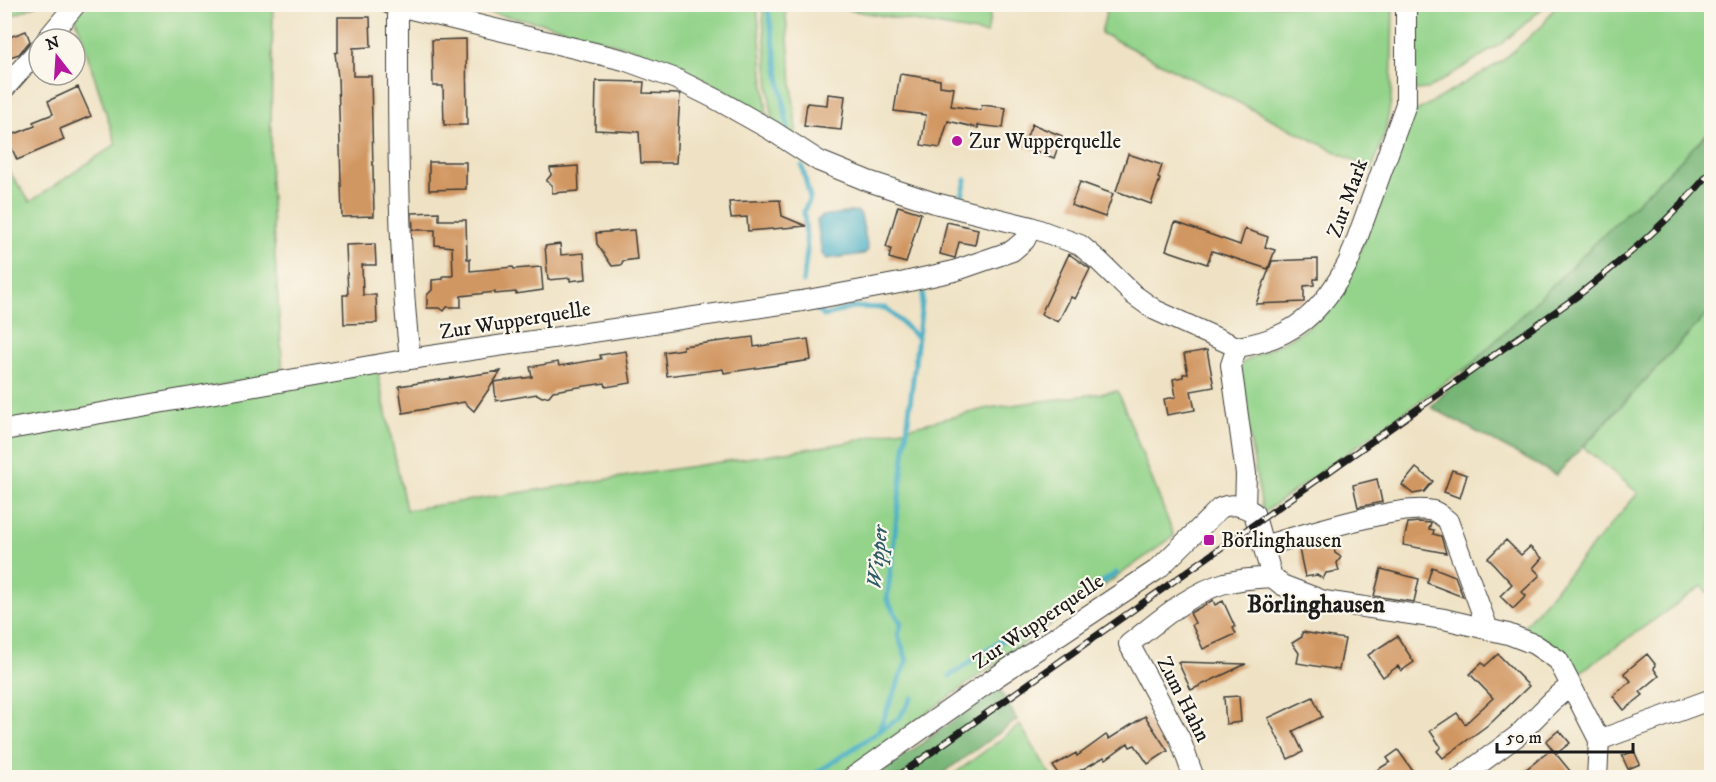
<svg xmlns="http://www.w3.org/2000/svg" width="1716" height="782" viewBox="0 0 1716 782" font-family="'IM FELL DW Pica',serif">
	<rect width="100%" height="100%" fill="#fbf7ec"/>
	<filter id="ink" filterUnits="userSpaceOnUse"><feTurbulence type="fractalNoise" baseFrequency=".0167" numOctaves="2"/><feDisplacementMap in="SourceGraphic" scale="12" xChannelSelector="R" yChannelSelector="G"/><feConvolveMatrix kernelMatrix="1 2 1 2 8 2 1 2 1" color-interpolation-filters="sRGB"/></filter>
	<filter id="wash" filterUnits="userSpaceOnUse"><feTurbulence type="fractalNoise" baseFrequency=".008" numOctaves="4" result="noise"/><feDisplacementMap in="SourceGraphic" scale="24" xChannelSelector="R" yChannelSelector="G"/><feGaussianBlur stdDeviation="1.35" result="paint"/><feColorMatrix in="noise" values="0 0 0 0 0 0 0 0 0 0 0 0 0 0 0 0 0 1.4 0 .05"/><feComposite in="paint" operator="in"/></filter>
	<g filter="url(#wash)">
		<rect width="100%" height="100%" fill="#efe2c4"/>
		<path fill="#93d38a" stroke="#587853" stroke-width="1.5" d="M5 4H37V5L5 19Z
			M81 4 273 5 270 184 283 374 5 425V171L8 170 30 202 116 144 74 13Z
			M447 5H757L767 117 719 87 638 51 547 24Z
			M762 5H785L797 140 772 124Z
			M821 5H992L987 34Z
			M1108 5H1393L1391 101 1385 132 1372 170 1101 33Z
			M1417 5H1546L1504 42 1428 89 1414 90Z
			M1556 5H1711V130L1474 362 1263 513 1238 372 1242 363 1296 335 1316 321 1339 300 1354 266 1413 113 1501 62 1543 25Z
			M1711 310V597L1702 586 1576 675 1562 651 1523 627 1638 493 1583 447Z
			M377 369 406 510 845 443 989 408 1118 391 1174 536 837 777 5 778V433Z
			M1020 725 1052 777H950Z"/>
		<path fill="#76b576" stroke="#496849" stroke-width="1.5" d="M1711 130V310L1556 475 1431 407 1474 362Z
			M999 688 1017 720 937 777H875Z"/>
		<path fill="#46afc5" stroke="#316670" stroke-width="1.5" d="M857 211 861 215 868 250 864 254 826 259 822 254 817 221 822 216Z"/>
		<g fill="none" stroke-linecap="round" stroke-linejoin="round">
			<path stroke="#46afc5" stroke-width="5" d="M767 4 788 129
				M802 166 810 198 804 211 807 251 803 282
				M962 196 966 180
				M816 309 824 316 853 307 886 308 918 338
				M950 676 1000 641 1023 636 1116 573
				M878 732 899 718 912 698
				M809 778 878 732 907 661 898 635 901 623 887 600 923 294"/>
		</g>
		<g id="blocks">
			<path fill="#d19762" d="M338 17H370L371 47 353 48V76H371L374 216 342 217 338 77 335 53 338 52Z
				M26 31 30 41 19 54 4 59V39Z
				M466 39 467 125H444L443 86H433L432 40Z
				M900 74 940 80V86L954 88 951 106 981 110 982 105 1006 108 1003 128 978 125V128L948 121 940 148 921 145 926 115 894 111Z
				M596 81 644 82 643 93 680 94 676 163H641L639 132 595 130Z
				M78 87 91 116 60 129 64 140 17 160 7 137 35 126 33 122 53 114 48 101Z
				M828 94 845 96 841 130 804 126 807 103 827 105Z
				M1032 124 1062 136 1054 158 1023 146Z
				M1128 154 1162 165 1158 178 1160 179 1151 204 1116 191Z
				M429 162H466V189L429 190Z
				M578 166 579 191 552 193V185L546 181 551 175 550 168Z
				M1080 182 1113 194 1105 217 1071 205Z
				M780 200 782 216 806 226 748 231 747 217 731 218 729 202Z
				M898 206 921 213 906 263 889 258 891 249 886 247Z
				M439 212V220H466L467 259H470V271L513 267 514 269 541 267 543 290 516 294V292L495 294V292L461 296V307H447L444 311 440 308H427V295L432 290V280L443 279V276H453L452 247 435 245V230H413L412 213Z
				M947 222 978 229 975 245 959 242 955 258 940 254Z
				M1175 222 1240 245 1245 229 1268 237 1265 247 1275 250 1268 269 1212 251 1207 264 1166 250Z
				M634 230 637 259 623 261 621 265 612 266 597 244 596 233Z
				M375 244 376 265H362L363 295H376L377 323 344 324 343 295H348L346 245Z
				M560 244 561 255 584 253 586 279 570 281V278L548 280 545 246Z
				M1069 254 1090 269 1075 299 1071 297 1058 322 1041 314Z
				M1318 259V279H1314V285L1304 286V302L1256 304 1272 261Z
				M753 337 754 347 808 339 811 360 724 373 723 369 667 376 664 352 683 349V346Z
				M1207 350 1214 387 1191 391 1195 410 1167 415 1164 399 1176 397 1173 379 1183 377V374H1188L1184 354Z
				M626 351 631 383 606 387 605 383 553 391 549 396 542 397 537 394 496 401 494 382 532 377 530 367 558 362 559 366 601 359 600 355Z
				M501 371 474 411 464 402 403 413 399 386Z
				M1416 468 1433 481 1424 492 1413 494 1402 485Z
				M1452 470 1467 475 1460 498 1444 492Z
				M1377 479 1382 502 1358 507 1353 485Z
				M1419 522 1431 523 1429 529 1434 530 1433 534 1441 536 1446 553 1403 545 1408 523Z
				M1506 540 1521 555 1530 547 1542 558 1533 568 1540 575 1522 592 1526 596 1513 609 1500 596 1512 584 1488 558Z
				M1333 543 1335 553 1341 557 1337 563 1339 571 1326 573 1323 579 1317 575 1305 577 1299 549Z
				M1432 567 1455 576 1463 597 1427 583Z
				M1381 569 1419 579 1414 602 1374 596Z
				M1213 600 1215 605 1223 601 1235 627 1233 628 1236 634 1203 649 1192 625 1195 623 1190 613Z
				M1302 632 1345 639 1339 670 1297 663 1299 653 1292 643 1302 637Z
				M1397 636 1414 662 1401 671 1398 666 1383 677 1368 655Z
				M1498 654 1529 686 1492 722 1443 758 1437 751 1441 747 1430 731 1457 713 1465 724 1493 698 1470 674 1482 663 1485 666Z
				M1647 654 1655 664 1654 669 1659 676 1640 692 1643 695 1624 710 1613 696 1631 681 1624 673Z
				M1178 662 1246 664 1191 690Z
				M1239 696 1241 722 1226 724 1224 697Z
				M1313 697 1322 717 1293 731 1303 752 1288 759 1268 718Z
				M1145 716 1168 751 1148 764 1135 745 1130 747 1128 743 1106 759 1104 757 1069 777H1060L1053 766 1076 753 1077 756 1106 735 1109 739Z
				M1559 730 1570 743 1556 754 1546 741Z
				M1552 749 1575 777H1516Z
				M1398 750 1417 777H1366L1390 762 1387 758Z
				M1634 751 1640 764 1628 769 1622 756Z"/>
		</g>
	</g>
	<g filter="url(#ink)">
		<use href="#blocks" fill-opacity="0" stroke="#3c3a35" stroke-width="1.5"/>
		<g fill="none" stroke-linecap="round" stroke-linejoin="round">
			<g stroke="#3c3a35" stroke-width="22">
				<path id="minor" d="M390 4 624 60 676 79 714 98 771 130 819 161 868 181 935 203 1031 227 1080 245 1099 261 1134 295 1155 310 1237 347
					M398 7C398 124 397 242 410 359L802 301 905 282 954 271 1012 251 1025 240 1031 227
					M47 39 76 4
					M4 89 39 49
					M1237 347C1294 339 1323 311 1349 261L1406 104V4
					M1237 347 1231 365 1246 474 1245 508
					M4 430 410 359
					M1263 546C1297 537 1404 502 1433 511 1438 512 1444 518 1448 521L1488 629
					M1272 577 1282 585 1324 601 1444 619 1508 634 1534 644 1558 660 1599 740 1597 778
					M1599 740 1712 699
					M852 778 993 679 1158 569 1220 508C1233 503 1242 505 1254 513L1272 577
					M1194 778 1180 739 1129 644C1158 622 1189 593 1225 583 1241 579 1256 578 1272 577
					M1460 778 1517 736 1552 701 1571 685"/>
			</g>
			<use href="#minor" stroke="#fff" stroke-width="20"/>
			<g stroke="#1c1c1c" stroke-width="7">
				<path id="rail" d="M895 778 1576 297C1624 259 1673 218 1712 170"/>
			</g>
			<use href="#rail" stroke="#fbf7ec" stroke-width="4.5" stroke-dasharray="14" stroke-linecap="butt"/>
		</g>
	</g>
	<g fill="#b5179e" stroke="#fbf7ec" stroke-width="2">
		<circle cx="957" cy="141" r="6"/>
		<rect x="1203" y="534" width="12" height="12" rx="3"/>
	</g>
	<g text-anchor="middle" stroke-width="4.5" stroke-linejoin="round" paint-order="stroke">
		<g font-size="21" fill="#1c1c1c" stroke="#fbf7ec" text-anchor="start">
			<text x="969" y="148">Zur Wupperquelle</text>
			<text x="1221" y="547">Börlinghausen</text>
		</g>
		<g font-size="21" fill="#1c1c1c" stroke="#fbf7ec">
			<text transform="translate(1347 198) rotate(-70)" y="7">Zur Mark</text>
			<text transform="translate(515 320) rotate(-9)" y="7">Zur Wupperquelle</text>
			<text transform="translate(1038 621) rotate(-34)" y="7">Zur Wupperquelle</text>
			<text transform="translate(1184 699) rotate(63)" y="7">Zum Hahn</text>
		</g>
		<g font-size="22" font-style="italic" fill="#2f5e68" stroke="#fbf7ec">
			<text transform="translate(876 557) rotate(-84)" y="8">Wipper</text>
		</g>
		<g font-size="24" font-weight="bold" fill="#1c1c1c" stroke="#fbf7ec">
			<text x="1316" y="612">Börlinghausen</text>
		</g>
	</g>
	<rect width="1716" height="782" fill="none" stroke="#fbf7ec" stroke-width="24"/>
	<g transform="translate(57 57) rotate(343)"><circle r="28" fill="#fbf7ec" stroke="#a29f99" stroke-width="1.5"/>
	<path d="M0-4.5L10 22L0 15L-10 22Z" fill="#b5179e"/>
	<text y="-9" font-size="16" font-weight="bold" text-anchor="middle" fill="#1c1c1c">N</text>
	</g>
	<path d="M1497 743v9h136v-9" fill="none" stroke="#1c1c1c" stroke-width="3"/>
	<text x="1506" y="743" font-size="18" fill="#1c1c1c" stroke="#fbf7ec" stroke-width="4.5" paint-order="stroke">50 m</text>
</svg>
